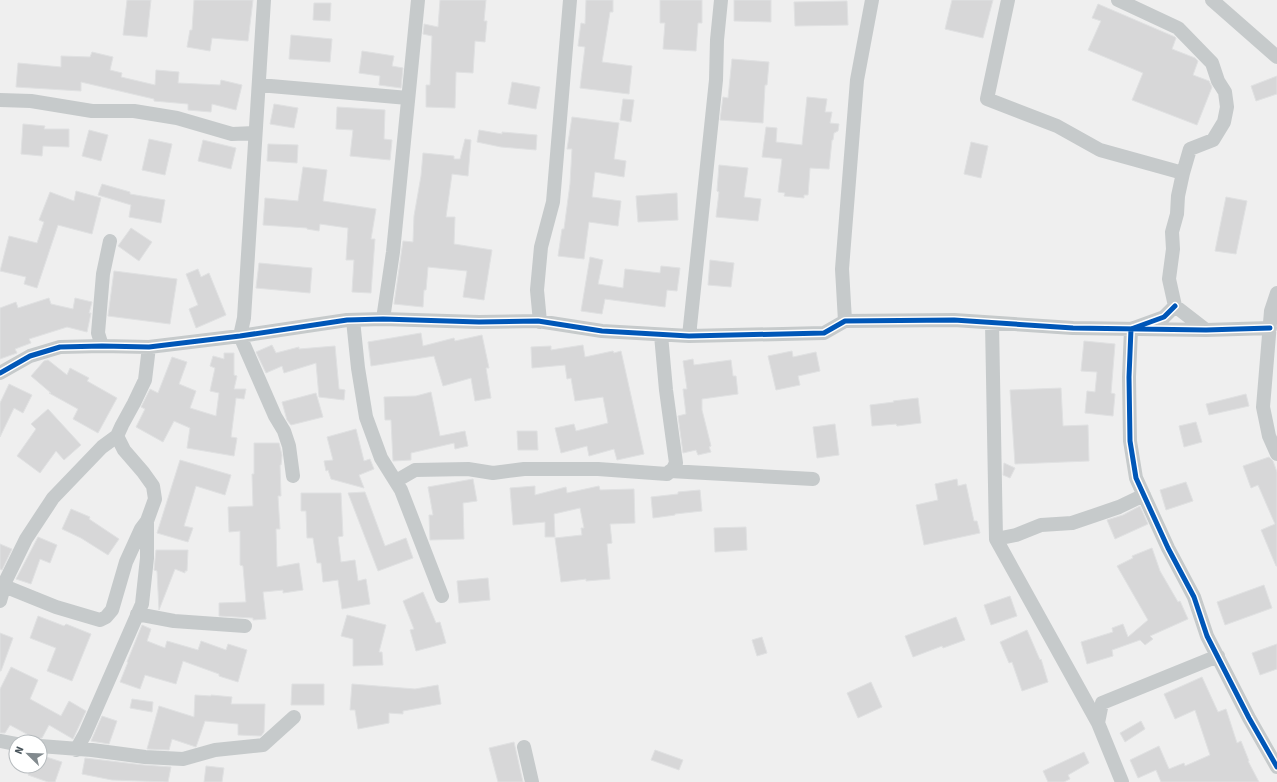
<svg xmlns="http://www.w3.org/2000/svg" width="1277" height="782" viewBox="0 0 1277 782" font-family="'Source Sans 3',sans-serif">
	<rect width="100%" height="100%" fill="#efefef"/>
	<path fill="#d7d7d8" stroke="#e0e1e2" d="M127 0H151L147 37 123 35Z
		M194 0H253L248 41 212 38 210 51 187 47 190 30H192Z
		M440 0H486L484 21H487L485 42 475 41 473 73 456 72 455 108 426 107V85H430L432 36 423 34 424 26V24L438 27Z
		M586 0H613V12H610L602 62 632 66 629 94 580 88 585 47 578 46 581 23 585 24Z
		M660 0H702V23H698L696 51 663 49 665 23H660Z
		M734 0H771V22L734 21Z
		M952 0H993L983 38 945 29Z
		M847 1 848 25 795 26 794 2Z
		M314 3H331L330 21 313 20Z
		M1098 4 1175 37 1176 38 1172 49 1195 58 1198 61 1193 75 1209 81 1212 87 1197 125 1132 100 1143 73 1088 50 1101 21 1092 18Z
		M291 35 332 39 330 62 289 59Z
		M362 51 394 56 392 66 403 68 401 88 379 85 380 76 359 73Z
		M92 52 113 57 110 70 122 73 121 77 155 85 156 70 179 72 178 83 220 85 221 80 242 85 236 110 212 104 211 112 188 110V104L154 101V99L81 82V91L16 87 18 63 61 67V56L90 57Z
		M732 59 769 62 767 85H765L763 123 720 120 723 97 728 98Z
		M1277 76V94L1256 101 1251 86Z
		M512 82 540 87 536 109 508 104Z
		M807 97 827 99 825 112H832L830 123 839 124 838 131 834 133 833 140H832L829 169 810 168 808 195H804V198L784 196 785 193 778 192 782 159 762 157 766 127 777 128 776 142 802 145Z
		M623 99 634 100 631 122 620 120Z
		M274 104 298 108 294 128 270 124Z
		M337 107 385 110 384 139 392 140 390 160 350 156 353 130 336 129Z
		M572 117 619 123 614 159 626 161 624 177 595 172 592 197 621 201 618 226 589 222 584 259 558 256 562 229H564L570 184 572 149H567Z
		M23 124 45 126 44 129H69V147L43 146 42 156 21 154Z
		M89 130 108 135 101 161 82 156Z
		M479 130 502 134V132L537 135 536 150 501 147 477 142Z
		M149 139 172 144 165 175 142 170Z
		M465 139 471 140 468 176 452 174 446 217H455L454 244 492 250 484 300 463 297 467 271 428 267 426 290H424L423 307 394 304 403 241 413 242 414 216 421 176 423 153 454 156V159H460Z
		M203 140 236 148 231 169 198 161Z
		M971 142 988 146 981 178 964 174Z
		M268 144 298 145 297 163 267 161Z
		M719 165 748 168 744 197 761 199 758 221 716 217 719 192 717 191Z
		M303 167 327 170 323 201 376 209 371 239H375L371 293 352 292 354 260H346L348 228 320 224 319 231 307 229V228L263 225 265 198 298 201Z
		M102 184 130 192V194L165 200 161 223 129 217 131 205 98 195Z
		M76 191 101 198 92 234 58 225 37 288 24 284 26 277 0 271 9 236 37 243 44 222 39 220 50 192 74 201Z
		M677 193 678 220 638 222 636 196Z
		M1226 197 1247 201 1236 254 1215 251Z
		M131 228 152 242 139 261 118 246Z
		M590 257 603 260 598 284 623 288 625 269 660 273 661 266 680 268 677 291 667 290 665 307 605 299 602 314 581 311Z
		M710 260 734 263 731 287 708 285Z
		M259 263 312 268 310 293 256 288Z
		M198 269 201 277 209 273 226 315 196 328 189 309 198 305 186 274Z
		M114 271 177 279 170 324 108 316Z
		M49 298 51 304 73 309 75 298 92 302 89 313H91L87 332 67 327 29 339 31 343 15 349 17 353 0 359V308L16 302 18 308Z
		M421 333 423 346 454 338 455 341 482 335 489 368H486L491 398 475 401 471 378 443 386 434 356 371 366 368 342Z
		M1084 341 1115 344 1111 393 1115 394 1113 416 1085 413 1087 391 1095 392 1097 372 1081 371Z
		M272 345 276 353 299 347V349L335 346 339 389 345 390 344 400 319 397 316 363 284 373 282 366 266 373 256 352Z
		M583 345 585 357 613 351 614 353 621 351 644 454 617 460 614 449 589 456 587 446 561 453 555 428 574 424 576 431 608 423 603 397 575 401 571 378 567 379 565 365 532 368 531 347 551 346V350Z
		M792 351 793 357 816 352 820 371 798 376 800 385 776 390 768 356Z
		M224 353H234V375L237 376 234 389H246L244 399 236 398 231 437 237 438 234 456 187 448 190 428 174 421 163 442 136 427 145 409 141 407 150 389 158 393 172 357 187 362 179 384 196 391 190 408 216 416 219 393 210 391 215 368 210 366 213 356 224 359Z
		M693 359 694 365 731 360 733 376H736L738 394 702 399V410L711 446 709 447 711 452 698 455 696 450 683 453 678 416 686 414 683 389H687L683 361Z
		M48 360 67 375 70 368 89 378 87 381 117 398 98 433 73 419 78 409 49 393H51L31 376 44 361Z
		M9 384 32 395 23 413 14 408 0 437V403Z
		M1061 388 1063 426 1088 425 1089 461 1015 464 1010 390Z
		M431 392 440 436 465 431 468 446 455 449 454 443 411 453V460L393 461 391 420H385L384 397 416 396Z
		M316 393 323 417 291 425 287 420 282 402Z
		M1246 394 1249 406 1209 415 1206 404Z
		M918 398 921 423 897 426 896 424 872 426 870 405 894 402 893 401Z
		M48 409 81 445 64 460 56 451 40 473 17 456 36 429 31 424Z
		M1196 422 1202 442 1184 447 1179 426Z
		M835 424 839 455 817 458 813 427Z
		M356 429 364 461 370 459 374 469 359 475 364 488 331 479 328 470 326 471 324 461 333 460 327 437Z
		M517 431H537L538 450H518Z
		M254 443H279L282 455 281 465H280L281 496H278L280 529H276L277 567 299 563 303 590 283 593V590L263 592 266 619 253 620V618L219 616V603L246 602 243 566 240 565V531L229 532 228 507 253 506 252 474H254Z
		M1269 457 1273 461 1277 472V566H1276L1261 530 1275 524 1258 485 1251 488 1243 466Z
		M180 460 231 475 225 495 196 486 184 526 193 528 188 542 157 533Z
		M1004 463 1015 468 1010 478 1003 475Z
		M473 479 477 501 463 503 464 539 430 540 429 515H433L428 487Z
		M957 479 958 486 966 484 974 521H977L980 533 924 545 916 505 938 500 935 484Z
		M1186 482 1193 501 1166 510 1160 490Z
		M535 486V495L566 487 567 493 599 486 600 490 634 489 635 523 610 524 612 543 607 544 610 579 586 581V579L561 582 555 538 582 535 581 528H584L580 508 554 514 555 537H545V522L513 525 510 488Z
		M700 490 702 511 675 514V515L653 518 651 497 678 494V492Z
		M365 492 385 546 406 538 413 558 378 571 348 493Z
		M301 493H341L343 536 338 537 341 562 355 560 358 581 366 579 370 604 342 609 338 580 323 582 321 563H317L313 538H307L306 511H301Z
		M1140 506 1148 524 1115 539 1107 520 1123 515Z
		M71 509 90 517 89 519 119 539 108 555 81 538 62 529Z
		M746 527 747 550 715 552 714 528Z
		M38 537 57 545 50 563 40 559 31 584 16 579Z
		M0 544 12 549 2 570 0 569Z
		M1152 548 1160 571 1178 602 1180 601 1188 619 1150 636 1153 639 1145 645 1140 640 1112 650 1113 656 1087 664 1081 642 1113 632 1112 628 1123 624 1128 637 1148 620 1117 566 1133 558 1132 556Z
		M156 550H188L187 571H185V573L175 569 159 610 157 571 154 570Z
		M488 578 490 600 459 603 457 581Z
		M1264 585 1272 608 1225 625 1217 602Z
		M423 592 436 623 440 622 446 643 416 651 410 630 414 629 403 601Z
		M1010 596 1017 616 991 625 984 605Z
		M347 615 386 625 379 652H382L383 665 353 666V639L341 636Z
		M38 616 64 626 66 624 91 634 72 681 47 671 56 648 30 638Z
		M956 617 965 640 943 648 942 646 913 657 905 636Z
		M142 625 151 629 147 641 165 648 167 641 198 650 201 641 226 650 228 644 247 650 238 682 219 676V674L183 661 176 684 145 675 140 689 120 682 128 662H127Z
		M1027 630 1040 660 1041 659 1048 682 1022 691 1012 662 1009 663 1000 642Z
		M0 633 13 638 1 671H0Z
		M762 637 767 653 757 656 752 640Z
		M1277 644V669L1260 675 1252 653Z
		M11 667 38 680 30 699 61 716 69 701 86 711 73 739 49 725 42 738 36 739 10 725 5 733H0V689Z
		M1202 677 1218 712 1226 709 1237 743 1241 741 1249 761H1248L1259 782H1161L1156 770 1138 778 1130 760 1159 746 1169 769 1184 763 1185 766 1210 755 1195 710 1175 719 1164 694Z
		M871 682 882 707 858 718 847 693Z
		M292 684H324V705H291Z
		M352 684 415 689 438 685 441 704 403 711V714L389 713V723L358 729 355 710H350Z
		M195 695 211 696V695L232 697 231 704H265L264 732 261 736 238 735V724L205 721 196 747 172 739 169 750 147 749 159 706 194 717Z
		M132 699 153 702 152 712 130 708Z
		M102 716 117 721 109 744 91 741Z
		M1141 721 1145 729 1125 742 1120 733Z
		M514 742 523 782H498L489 748Z
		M655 750 683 760 679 770 651 760Z
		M1084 752 1089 763 1068 775 1070 779 1064 782H1048L1043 771Z
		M40 755 62 762 55 782H48L28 775 32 766H40Z
		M85 758 144 765 171 767 168 782 112 780 82 774Z
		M206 766 224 768 222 782H204Z"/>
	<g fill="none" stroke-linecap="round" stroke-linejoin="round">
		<path stroke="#c6cacb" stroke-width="14" d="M264 0 244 318 240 336 275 416 284 431 289 446 293 476
			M1008 0 987 99 1057 126 1100 150 1183 173
			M1118 0 1178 28 1212 63 1218 81 1225 92 1227 107 1224 122 1213 140 1190 149 1183 173 1178 196 1177 214 1172 232 1173 249 1169 279 1175 306 1206 330
			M1212 0 1277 57
			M259 85 408 98
			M0 100 31 101 92 111H134L177 118 232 134 255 133
			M1277 293 1271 311 1263 407 1269 436 1277 454
			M1175 306 1164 317 1131 329 1129 377 1130 441 1136 478 1168 548 1194 597 1207 636 1249 718 1277 767
			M383 319 393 252 418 0
			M353 320 358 368 366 417 381 458 401 490 442 596
			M845 321 842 269 857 80 872 0
			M540 322 537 290 541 247 553 202 570 0
			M992 323 996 539 1098 723
			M689 336 716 80 717 40 721 0
			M102 346 98 333 103 274 110 241
			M0 373 30 356 60 347 102 346 149 347 240 336 347 320 383 319 479 322 538 321 602 331 689 336 824 333 845 321 954 320 1073 328 1206 330 1270 328
			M670 471 813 479
			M396 481 415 470 468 469 493 473 524 469H598L667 474 673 469 676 463 666 390 661 335
			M996 539 1016 535 1041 525 1072 523 1119 507 1144 495
			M4 586 56 607 100 620 106 617 112 610 126 562 141 529 147 521
			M0 601 6 580 26 539 53 498 102 447 117 436 122 425 134 403 145 380 149 347
			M137 614 174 621 245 626
			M0 741 16 744
			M40 746 92 750 145 757 183 759 215 750 263 745 294 717
			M524 747 532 782
			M76 750 85 734 142 604 147 558V521L155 499 153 486 143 472 124 450 117 436
			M1122 782 1098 723 1102 703 1218 656"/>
		<g stroke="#fff" stroke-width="8">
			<path id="cycleway" d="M1175 306 1164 317 1131 329 1129 377 1130 441 1136 478 1168 548 1194 597 1207 636 1249 718 1277 767
				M0 373 30 356 60 347 102 346 149 347 240 336 347 320 383 319 479 322 538 321 602 331 689 336 824 333 845 321 954 320 1073 328 1206 330 1270 328"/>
		</g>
		<use href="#cycleway" stroke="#0057b8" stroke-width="5"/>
	</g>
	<g transform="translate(28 754) rotate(293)"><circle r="19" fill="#ffffff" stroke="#b5babd"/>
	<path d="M0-3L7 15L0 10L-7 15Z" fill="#828a8e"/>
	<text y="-6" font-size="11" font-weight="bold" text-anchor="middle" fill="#47535a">N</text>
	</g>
</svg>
